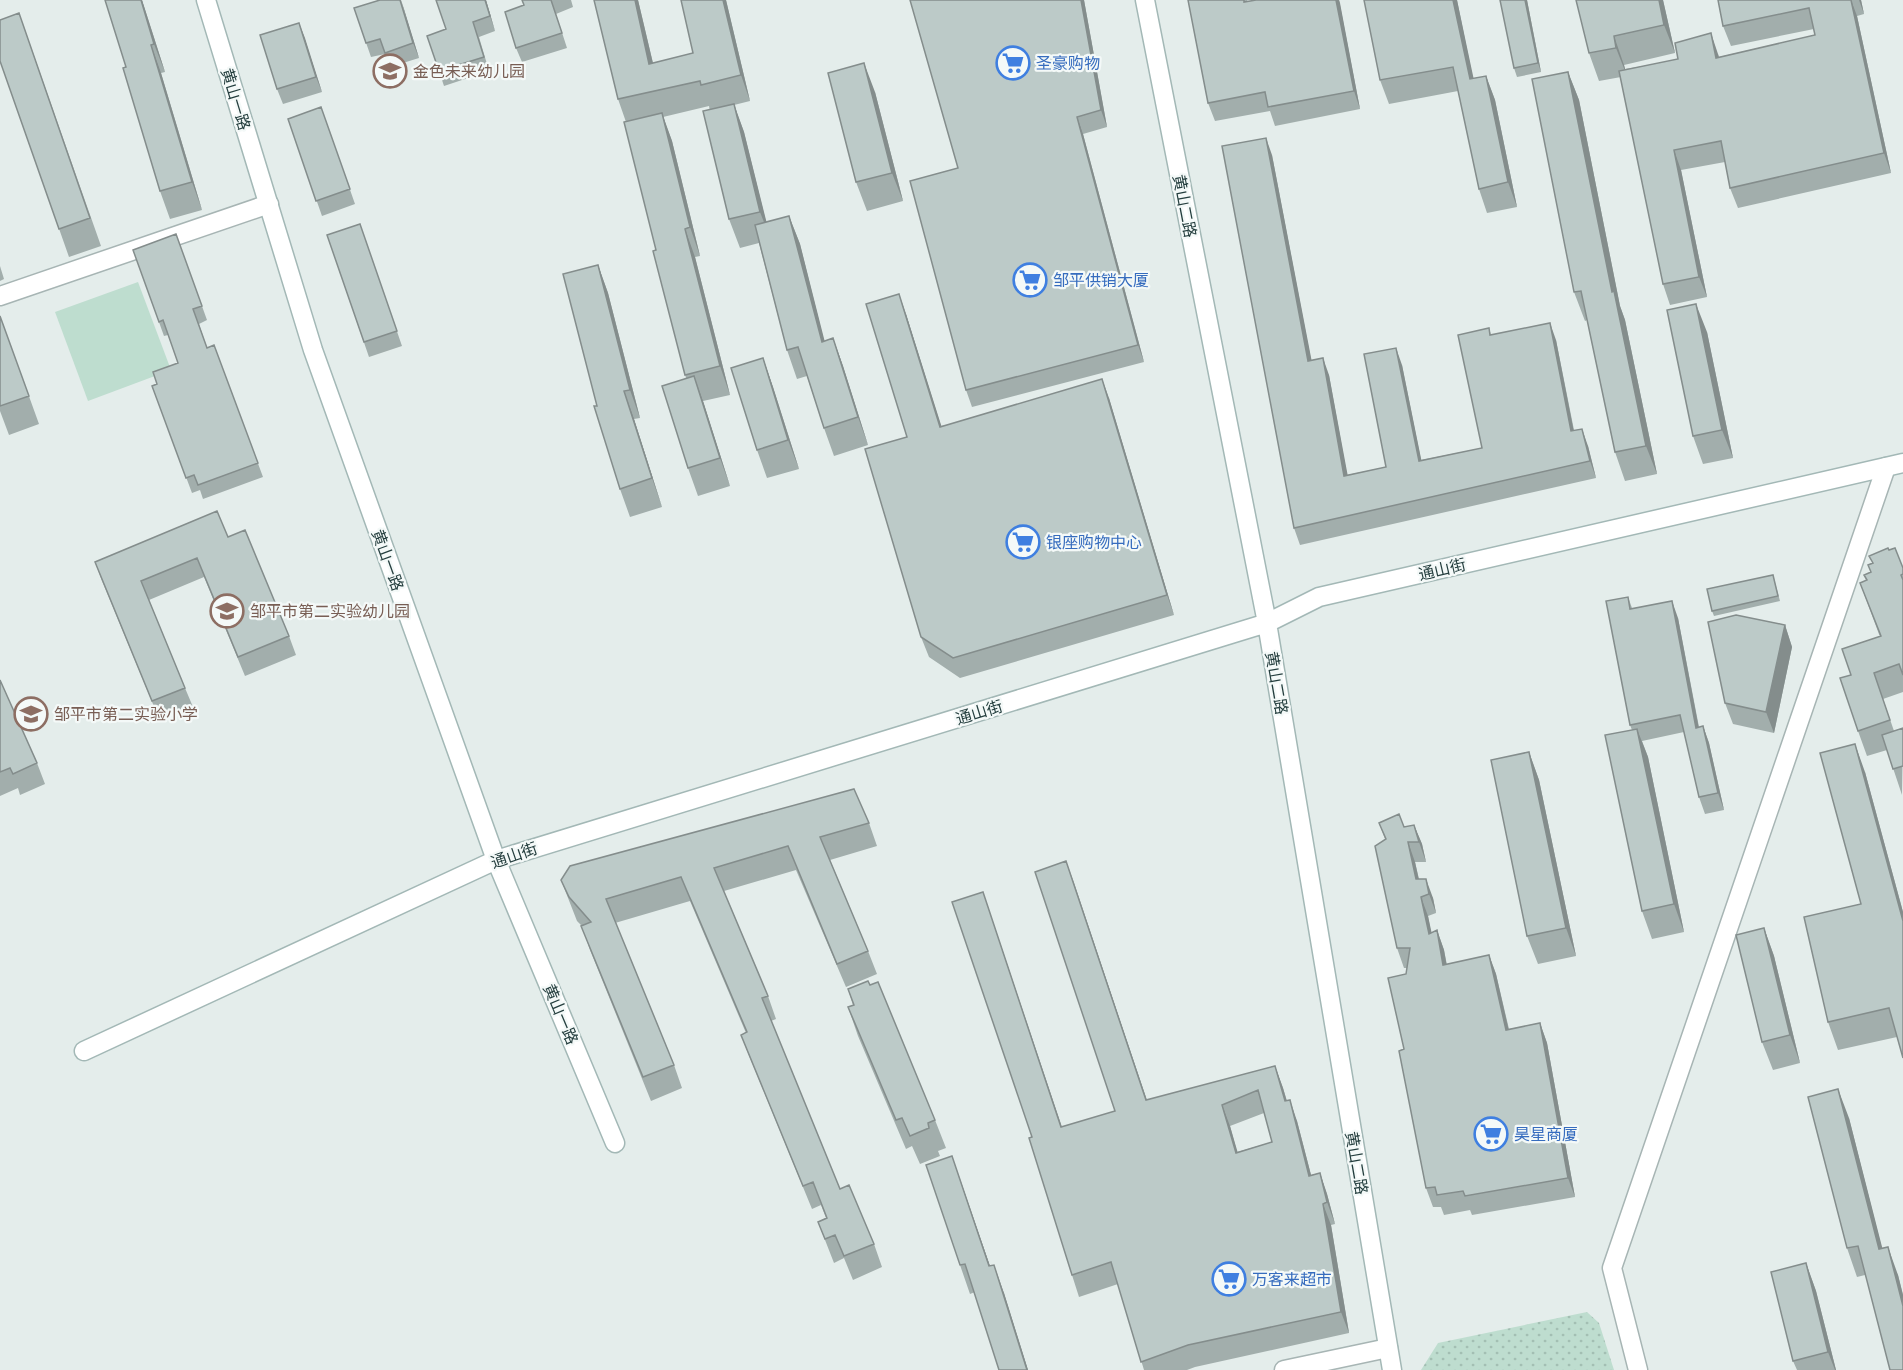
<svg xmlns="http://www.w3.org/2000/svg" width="1903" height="1370" viewBox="0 0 1903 1370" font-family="'Asap Condensed','Noto Sans SC',sans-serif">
	<defs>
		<pattern id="grass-dots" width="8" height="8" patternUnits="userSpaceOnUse" patternTransform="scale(1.5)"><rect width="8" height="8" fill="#beddcf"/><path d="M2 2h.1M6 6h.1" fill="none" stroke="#a3bfb3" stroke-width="1.8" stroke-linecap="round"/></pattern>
	</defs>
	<rect width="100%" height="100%" fill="#e4edeb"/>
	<path fill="url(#grass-dots)" d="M1587 1312 1599 1323 1614 1370H1421L1438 1343Z"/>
	<path fill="#beddcf" d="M138 282 171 370 88 401 55 312Z"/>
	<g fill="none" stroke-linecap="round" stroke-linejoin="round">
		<g stroke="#a7b5b4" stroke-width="21">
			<path id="street" d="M0 296 269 204
				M1284 1370 1388 1348
				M1638 1370 1612 1268 1886 467"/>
		</g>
		<g stroke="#a3b8b6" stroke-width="21">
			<path id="secondary" d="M206 0 313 350 496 860 615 1143
				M1145 0 1267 623 1392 1370
				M84 1051 496 860 1267 623 1319 597 1903 463"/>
		</g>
		<use href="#street" stroke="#fff" stroke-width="18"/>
		<use href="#secondary" stroke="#fff" stroke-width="18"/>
	</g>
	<path fill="#a2aeac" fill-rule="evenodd" d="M105 0H142L165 72 161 73 202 210 170 219 160 191 126 67Z
		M401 0 419 58 390 67 385 54 371 57 354 8Z
		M436 0H486L495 31 479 37 489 71 444 86 439 71 446 29Z
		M522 0H571L573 7 556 14 567 48 522 62 516 48 524 5Z
		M594 0H638L653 63 693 53 726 0 750 101 734 105 744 132 766 222 789 216 800 244 824 341 833 338 843 366 868 445 834 456 824 428 807 376 797 379 787 350 759 243 740 248 729 219 709 106 663 117 672 141 700 256 695 257 730 395 703 401 730 486 698 496 688 468 686 378 626 122 618 99Z
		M910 0H1084L1107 127 1083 134 1144 362 972 407 966 390 958 168Z
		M1188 0H1247L1248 2 1256 0H1339L1360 109 1275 126 1270 111 1215 121 1208 103Z
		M1457 0 1473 79 1486 76 1495 100 1517 207 1487 213 1479 189 1458 91 1389 104 1380 80Z
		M1527 0 1541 72 1517 77 1514 68Z
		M1576 0H1663L1675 53 1624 65 1625 69 1718 54 1719 57 1815 35 1814 29 1731 46 1723 26 1718 0H1861L1864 14 1857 16 1891 173 1738 208 1730 188 1725 162 1681 170 1707 297 1670 305 1663 284 1621 77 1599 81 1589 53Z
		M19 13 101 246 69 257 0 61Z
		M299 23 322 92 283 104 277 89Z
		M1568 72 1579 100 1620 306 1625 320 1657 474 1625 481 1615 452 1587 320 1585 321 1574 292Z
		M875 92 903 201 867 211 856 182Z
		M321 107 355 204 322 216 288 119Z
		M1272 155 1311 360 1329 375 1347 475 1386 467 1402 365 1421 460 1482 448 1489 328 1491 335 1556 340 1574 430 1588 446 1596 478 1300 545 1294 528Z
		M360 224 402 346 369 357 327 235Z
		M176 234 207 320 199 324 207 348 214 345 263 477 203 499 200 490 192 493 152 386 157 384 178 363 168 335 164 336 133 250Z
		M598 265 608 293 640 418 634 419 662 507 630 517 620 489 597 406Z
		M0 266 4 279 0 281Z
		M906 314 941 426 1109 398 1174 615 960 678 929 657 921 637 907 437Z
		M0 316 39 424 9 435 0 411Z
		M1707 332 1733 458 1703 464 1693 436Z
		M763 358 773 387 799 469 767 478 757 450Z
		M228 537 289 636 296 655 245 676 204 577 149 600 185 688 193 707 160 721 102 581 95 562Z
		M1903 568V692L1883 699 1894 731 1903 728 1902 795 1887 750 1867 756 1858 731 1851 675 1880 637 1860 583Z
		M1773 575 1780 601 1714 616 1712 611Z
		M1628 597 1632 608 1678 618 1699 727 1703 726 1709 743 1724 810 1705 814 1699 797 1684 732 1642 741 1648 757 1684 932 1652 939 1642 911 1632 730 1630 725Z
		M1785 625 1792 647 1774 733 1733 724 1725 703Z
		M0 680 37 763 45 784 20 795 18 788 0 796Z
		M1529 752 1539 780 1576 956 1538 964 1527 936Z
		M1865 772 1903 912V1058L1897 1037 1838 1050 1828 1022 1861 904Z
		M869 823 877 846 830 860 868 951 877 974 846 987 796 870 724 891 768 996 776 1019 771 1021 840 1189 874 1244 882 1267 853 1280 844 1258 834 1263 818 1222 826 1218 821 1205 812 1209 750 1058 741 1035 746 1033 690 901 615 923 674 1065 682 1088 651 1101 590 950 582 926 577 921 561 880Z
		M1379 823 1404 827 1414 825 1422 844 1426 862H1415L1419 879 1433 898 1436 913 1428 916 1431 933 1437 930 1444 950 1447 965 1489 955 1496 974 1509 1029 1540 1023 1547 1043 1575 1197 1472 1215 1470 1210 1444 1215 1441 1207H1433L1426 1188 1404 1049 1406 974 1407 968H1404L1397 948 1385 839Z
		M1066 861 1147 1100 1275 1066 1283 1088 1287 1101 1297 1121 1311 1175 1320 1173 1327 1194 1335 1224 1331 1225 1349 1333 1195 1367 1187 1370H1144L1118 1284 1079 1297 1072 1275 1032 1137 983 892 1062 1127 1115 1111ZM1264 1113 1272 1142 1237 1152 1230 1126Z
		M1764 928 1774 956 1800 1063 1773 1070 1762 1042Z
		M848 989 935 1120 946 1148 938 1151 940 1156 920 1164 912 1146 906 1149 858 1036 848 1007 853 1005Z
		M1849 1118 1882 1249 1898 1275 1903 1295V1370L1865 1275 1857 1277 1847 1248Z
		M952 1156 990 1266 1004 1293 1028 1370H999L975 1292 970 1294 960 1265Z
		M1806 1263 1816 1291 1836 1370H1797L1793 1361Z"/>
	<path fill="#848d8c" d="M141 0H142L165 72 154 44Z
		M401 0 404 9 419 58 413 43Z
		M485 0H486L495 31 490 16Z
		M635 0H638L659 89 649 64Z
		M723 0H726L750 101 741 75Z
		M1081 0H1084L1107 127 1101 110Z
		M1336 0H1339L1340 3 1360 109 1354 91Z
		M1453 0H1457L1479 104 1470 79Z
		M1525 0H1527L1541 72 1538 63Z
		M1659 0H1663L1675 53 1664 25Z
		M1851 0 1857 16 1891 173 1884 153Z
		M1859 0H1861L1864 14Z
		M299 23 305 38 322 92 316 77Z
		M1711 33 1718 54 1724 78 1716 58Z
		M1614 36 1624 65 1627 76 1616 48Z
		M151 45 161 73 202 210 192 182Z
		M864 63 875 92 903 201 892 173Z
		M1568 72 1579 100 1620 306 1625 320 1657 474 1646 446 1612 292Z
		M1486 76 1495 100 1517 207 1508 182Z
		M734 104 744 132 771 240 760 212Z
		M662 113 672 141 700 256 690 227Z
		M1077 117 1083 134 1144 362 1138 345Z
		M1266 138 1272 155 1315 378 1308 361Z
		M1674 150 1681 170 1707 297 1699 277Z
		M789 216 800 244 832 370 822 342Z
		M685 229 695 257 730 395 720 366Z
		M598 265 608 293 640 418 630 390Z
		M899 294 906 314 948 447 940 427Z
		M1696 304 1707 332 1733 458 1722 430Z
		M1550 323 1556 340 1577 448 1571 431Z
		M833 338 843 366 868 445 858 417Z
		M1396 348 1402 365 1425 478 1419 461Z
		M763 358 773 387 799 469 788 440Z
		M1323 358 1329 375 1351 493 1344 476Z
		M694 376 704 404 730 486 720 458Z
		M1102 379 1109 398 1174 615 1167 595Z
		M624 391 634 419 662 507 652 478Z
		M1582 429 1588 446 1596 478 1590 461Z
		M1672 601 1678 618 1702 745 1696 728Z
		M1785 625 1792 647 1774 733 1766 712Z
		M1703 726 1709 743 1724 810 1718 793Z
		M1637 729 1648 757 1684 932 1674 904Z
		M1855 744 1865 772 1903 912V921Z
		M1529 752 1539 780 1576 956 1566 928Z
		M1414 825 1422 844 1426 862 1419 842Z
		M1408 842 1415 862 1423 899 1416 879Z
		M1066 861 1074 883 1154 1122 1146 1100Z
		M1426 879 1433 898 1436 913 1429 894Z
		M983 892 990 913 1069 1149 1061 1127Z
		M1421 897 1428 916 1436 953 1429 934Z
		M1764 928 1774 956 1800 1063 1790 1035Z
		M1437 930 1444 950 1450 985 1443 965Z
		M1489 955 1496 974 1513 1049 1506 1030Z
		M1540 1023 1547 1043 1575 1197 1568 1178Z
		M1275 1066 1283 1088 1293 1123 1285 1101Z
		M1838 1089 1849 1118 1890 1278 1879 1249Z
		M1290 1100 1297 1121 1317 1198 1309 1176Z
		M1222 1105 1230 1126 1244 1174 1236 1153Z
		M952 1156 962 1185 1000 1295 989 1266Z
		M1320 1173 1327 1194 1335 1224 1327 1202Z
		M1323 1204 1331 1225 1349 1333 1341 1312Z
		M1888 1247 1898 1275 1903 1295V1306Z
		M1806 1263 1816 1291 1836 1370H1835L1828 1352Z
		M994 1265 1004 1293 1028 1370H1027Z"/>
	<path fill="#bccac8" stroke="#848d8c" stroke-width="1.5" fill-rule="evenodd" d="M105 0H141L154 44 151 45 192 182 160 191 123 68 126 67Z
		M380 0H400L413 43 385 53 380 39 366 43 354 8Z
		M436 0H485L490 16 473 22 484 57 439 71 427 36 446 29Z
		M522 0H551L562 33 516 48 505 12 524 5Z
		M594 0H635L649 64 693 53 681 0H723L741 75 701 85 700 81 618 99Z
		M910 0H1081L1101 110 1077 117 1138 345 966 390 910 181 958 168Z
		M1188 0H1244V2L1256 0H1336L1354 91 1268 107 1265 92 1208 103Z
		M1364 0H1453L1470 79 1486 76 1508 182 1479 189 1453 67 1380 80Z
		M1500 0H1525L1538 63 1514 68Z
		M1576 0H1659L1664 25 1614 36 1616 48 1589 53Z
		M1718 0H1851L1884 153 1730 188 1721 141 1674 150 1699 277 1663 284 1619 71 1678 59 1675 43 1711 33 1716 58 1815 35 1809 8 1723 26Z
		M19 13 90 218 59 229 0 61V20Z
		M299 23 316 77 277 89 260 35Z
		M864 63 892 173 856 182 828 73Z
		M1568 72 1612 292 1614 291 1646 446 1615 452 1581 291 1574 292 1532 79Z
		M734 104 760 212 729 219 703 111Z
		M321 107 350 189 316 201 288 119Z
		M662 113 690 227 685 229 720 366 685 375 653 251 656 250 624 122Z
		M1266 138 1308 361 1323 358 1344 476 1386 467 1364 354 1396 348 1419 461 1482 448 1458 335 1489 328 1490 335 1550 323 1571 431 1582 429 1590 461 1294 528 1222 146Z
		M789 216 822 342 833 338 858 417 824 428 798 347 787 350 755 225Z
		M360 224 397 331 364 342 327 235Z
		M176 234 202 306 193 309 207 348 214 345 258 463 198 485 194 475 186 478 152 386 157 384 153 372 178 363 163 320 159 322 133 250Z
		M598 265 630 390 624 391 652 478 620 489 594 406H597L563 274Z
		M899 294 940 427 1102 379 1167 595 953 658 921 637 865 449 907 437 866 304Z
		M1696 304 1722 430 1693 436 1667 310Z
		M0 316 29 396 0 406Z
		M763 358 788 440 757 450 731 368Z
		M694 376 720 458 688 468 662 386Z
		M217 511 228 537 245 530 289 636 238 657 197 558 141 581 185 688 152 701 95 562Z
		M1888 548 1889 550 1895 548 1903 568V574L1901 575 1903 580V675L1899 664 1874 673 1890 720 1858 731 1840 678 1851 675 1842 649 1881 636 1860 583 1867 580 1864 575 1871 572 1868 565 1873 563 1869 556Z
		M1773 575 1778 596 1712 611 1707 589Z
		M1628 597 1630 609 1672 601 1696 728 1703 726 1718 793 1699 797 1680 715 1630 725 1606 601Z
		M1736 615 1785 625 1766 712 1725 703 1708 622Z
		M0 680 37 763 13 774 10 768 0 772Z
		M1903 728V766L1893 769 1882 735Z
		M1637 729 1674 904 1642 911 1605 735Z
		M1855 744 1903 921V1058L1889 1008 1828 1022 1804 917 1861 904 1820 753Z
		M1529 752 1566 928 1527 936 1491 760Z
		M854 789 869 823 820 837 868 951 837 964 788 846 714 868 768 996 762 998 840 1189 849 1185 874 1244 844 1256 835 1235 825 1239 818 1222 827 1218 813 1182 803 1186 741 1035 747 1032 681 877 606 899 674 1065 643 1077 581 926 591 922 569 897 561 880 570 866Z
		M1399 814 1404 827 1414 825 1419 842H1408L1416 879H1426L1429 894 1421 897 1429 934 1437 930 1443 965 1489 955 1506 1030 1540 1023 1568 1178 1465 1196 1463 1191 1437 1195 1435 1187 1426 1188 1399 1051 1404 1049 1388 978 1406 974 1410 948H1397L1375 846 1386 839 1379 823Z
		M1066 861 1146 1100 1275 1066 1285 1101 1290 1100 1309 1176 1320 1173 1327 1202 1323 1204 1341 1312 1188 1345 1141 1362 1111 1262 1072 1275 1029 1138 1032 1137 952 902 983 892 1061 1127 1115 1111 1035 872ZM1258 1090 1272 1142 1236 1153 1222 1105Z
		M1764 928 1790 1035 1762 1042 1736 935Z
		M868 981 870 985 878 982 935 1120 928 1123 929 1128 910 1136 902 1118 896 1120 848 1007 854 1005 848 989Z
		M1838 1089 1879 1249 1888 1247 1903 1306V1370H1890L1858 1246 1847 1248 1808 1097Z
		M952 1156 989 1266 994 1265 1027 1370H999L965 1264 960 1265 926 1165Z
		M1806 1263 1828 1352 1793 1361 1771 1272Z"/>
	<defs>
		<g id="supermarket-ring" transform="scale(1.725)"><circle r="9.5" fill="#f4f9f8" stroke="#3f7fe0" stroke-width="1.5"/><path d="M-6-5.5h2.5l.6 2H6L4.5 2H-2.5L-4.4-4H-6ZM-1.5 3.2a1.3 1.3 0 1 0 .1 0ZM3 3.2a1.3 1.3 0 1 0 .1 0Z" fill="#3f7fe0"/></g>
		<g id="school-ring" transform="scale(1.725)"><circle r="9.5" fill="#f4f9f8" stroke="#8d6e63" stroke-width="1.5"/><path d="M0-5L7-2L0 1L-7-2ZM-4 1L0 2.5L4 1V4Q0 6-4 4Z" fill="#8d6e63"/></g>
	</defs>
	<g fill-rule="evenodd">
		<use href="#supermarket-ring" x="1013" y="63"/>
		<use href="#school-ring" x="390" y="71"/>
		<use href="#supermarket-ring" x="1030" y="280"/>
		<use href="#supermarket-ring" x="1023" y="542"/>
		<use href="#school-ring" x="227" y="611"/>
		<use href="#school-ring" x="31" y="714"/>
		<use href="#supermarket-ring" x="1491" y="1134"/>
		<use href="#supermarket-ring" x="1229" y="1279"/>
	</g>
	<g text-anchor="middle" stroke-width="4.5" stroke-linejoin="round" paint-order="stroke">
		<g font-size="16" fill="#366cbe" stroke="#f4f9f8" text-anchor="start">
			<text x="1036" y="69">圣豪购物</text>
			<text x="1053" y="286">邹平供销大厦</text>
			<text x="1046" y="548">银座购物中心</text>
			<text x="1514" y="1140">昊星商厦</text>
			<text x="1252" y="1285">万客来超市</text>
		</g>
		<g font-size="16" fill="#785e54" stroke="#f4f9f8" text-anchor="start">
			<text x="413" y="77">金色未来幼儿园</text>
			<text x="250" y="617">邹平市第二实验幼儿园</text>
			<text x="54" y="720">邹平市第二实验小学</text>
		</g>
		<g font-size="16" fill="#243e3e" stroke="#f4f9f8">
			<text transform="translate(236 99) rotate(73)" y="6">黄山一路</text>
			<text transform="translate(1185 206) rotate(79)" y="6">黄山二路</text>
			<text transform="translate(388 560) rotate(70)" y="6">黄山一路</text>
			<text transform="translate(1442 569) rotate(-13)" y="6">通山街</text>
			<text transform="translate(1277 683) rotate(80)" y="6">黄山二路</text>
			<text transform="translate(979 712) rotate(-17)" y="6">通山街</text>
			<text transform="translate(514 855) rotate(-19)" y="6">通山街</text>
			<text transform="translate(561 1014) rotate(67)" y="6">黄山一路</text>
			<text transform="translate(1357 1163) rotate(80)" y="6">黄山二路</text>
		</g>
	</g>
</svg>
